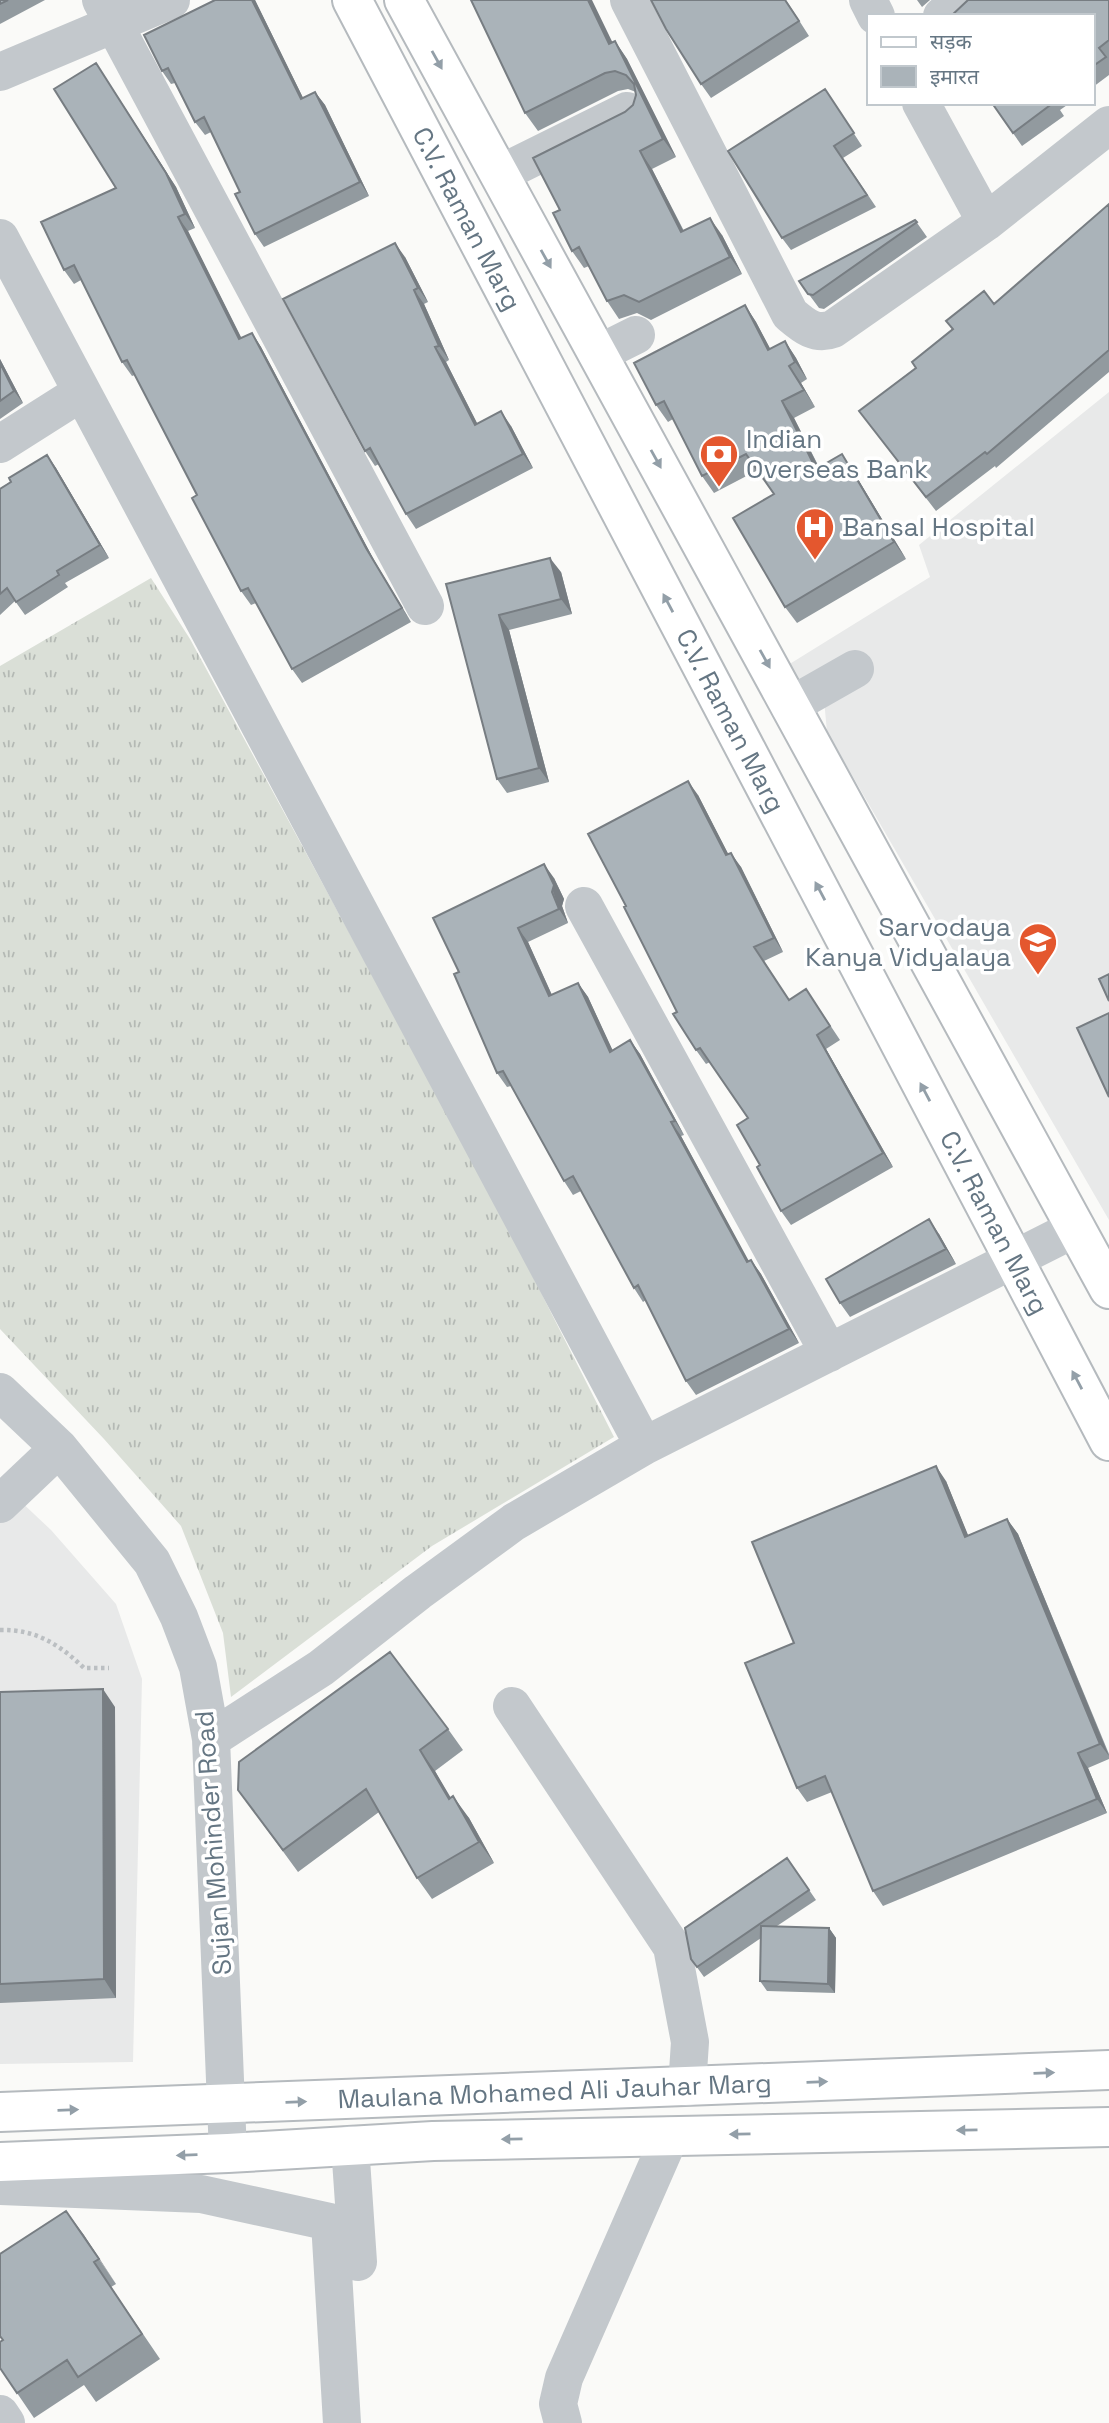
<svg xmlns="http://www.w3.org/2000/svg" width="1109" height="2423" viewBox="0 0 1109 2423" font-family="'Space Grotesk','Noto Sans Devanagari',sans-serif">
	<defs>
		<pattern id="grass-tufts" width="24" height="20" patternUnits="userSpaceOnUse" patternTransform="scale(1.75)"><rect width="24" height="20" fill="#dadfd7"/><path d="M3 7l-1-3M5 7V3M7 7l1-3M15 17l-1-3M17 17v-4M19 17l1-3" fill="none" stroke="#b4b9b4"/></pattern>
	</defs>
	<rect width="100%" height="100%" fill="#fafaf8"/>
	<path fill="#e8e9e9" d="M1109 392V1220L827 732 823 689 798 680 788 665 930 577 919 545Z
		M0 1482 51 1530 116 1604 142 1679 133 2062 0 2064Z"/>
	<path fill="url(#grass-tufts)" d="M151 578 190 639 491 1194 614 1437 432 1546 231 1697 223 1633 181 1526 104 1439 0 1329V666Z"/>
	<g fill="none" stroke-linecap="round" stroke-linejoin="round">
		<g stroke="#b5babe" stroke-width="42">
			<g id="major">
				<path id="s1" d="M352 0 1109 1441"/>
				<path d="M404 0 1109 1289"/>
				<path id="s2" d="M0 2112 1109 2070"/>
				<path d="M0 2162 228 2153 433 2141 1109 2127"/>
			</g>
		</g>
		<path stroke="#bbbfc2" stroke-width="4.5" stroke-dasharray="3.5 3.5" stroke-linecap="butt" d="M0 1630C35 1629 59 1644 84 1668H109"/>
		<path stroke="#c3c8cc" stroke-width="38" d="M101 0 425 606
			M629 0 790 314C803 325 815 336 833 329L986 222 1109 125
			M868 0 876 16
			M942 16 961 0
			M0 72 171 0
			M921 103 986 222
			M500 174 627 111
			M0 238 644 1446
			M598 354 636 335
			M0 444 82 392
			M790 706 855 669
			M584 906 829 1353
			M0 1392 59 1448 152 1562 179 1617 198 1667 211 1739 228 2153
			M0 1504 59 1448
			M512 1706 672 1947 690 2042 687 2087
			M211 1739 321 1668 418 1592 514 1522 644 1446 1076 1228
			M350 2145 358 2262
			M0 2186 201 2194 330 2222 342 2423
			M0 2414 6 2423
			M563 2423 558 2404 564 2378 670 2136"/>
		<use href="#major" stroke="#fff" stroke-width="38"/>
	</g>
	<path fill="#929a9f" d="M0 0H45L0 24Z
		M215 0H255L303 98 315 92 325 105 369 196 264 247 255 234 240 192 211 132 205 135 195 122 175 83 171 84 162 71Z
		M786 0 809 36 711 98 701 84Z
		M917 0H930L922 7Z
		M1109 0V75L1093 87V16L966 3Z
		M615 41 627 59 676 157 652 169 684 231 722 235 742 274 651 320 637 313 619 319 607 301 589 266 584 268 572 251 560 210 625 112 633 105 636 95V92L628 89 618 91 538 131 525 113Z
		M96 63 176 187 195 228 188 231 241 338 252 333 261 347 375 562 411 622 302 683 292 669 256 603 251 605 241 591 197 495 135 375 132 376 122 362 81 280 74 284 64 270 116 188Z
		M825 89 862 146 843 158 876 207 791 250 782 238Z
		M992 103H1070L1060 110 1064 116 1022 146Z
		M1109 204V372L996 468 995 466 936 511 859 411 915 368 952 329 946 321 994 304Z
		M915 220 927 237 824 309 819 308 799 281Z
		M405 257 428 302 424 304 449 360 446 362 477 423 511 426 533 468 416 529 406 514 379 464 375 466 365 451Z
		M745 305 756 322 770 349 785 341 796 358 807 379 801 383 815 407 794 418 819 467 842 454 853 471 906 559 797 623 785 607 774 494 758 470 714 493 702 476 673 419 668 422 656 405Z
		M0 359 23 403 0 419Z
		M47 455 56 468 109 558 65 583 68 587 25 615 15 601 0 615V489Z
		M561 572 572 614 509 630 549 782 507 793 497 779 446 584Z
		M698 795 728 854 741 867 783 952 764 961 789 1000 806 989 840 1040 826 1049 893 1167 791 1225 781 1211 760 1165 748 1118 710 1062 706 1064 696 1050 677 1012 626 906Z
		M554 878 564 899 562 906 568 923 528 942 552 995 578 983 588 997 612 1050 630 1040 640 1054 684 1135 681 1136 748 1261 751 1260 761 1274 799 1343 696 1395 686 1381 646 1300 643 1302 634 1288 581 1191 573 1195 564 1181 511 1086 507 1087 497 1073 459 972Z
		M939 1234 956 1264 850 1317 840 1303Z
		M946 1481 968 1536 1007 1519 1018 1534 1109 1754V1759L1088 1768 1107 1813 883 1906 873 1891 832 1792 807 1802 797 1788 794 1643Z
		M0 1692 115 1707 116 1998 0 2003Z
		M448 1729 463 1750 435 1771 450 1798 469 1818 494 1863 432 1899 417 1878 379 1812 298 1872 238 1790Z
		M787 1858 816 1900 777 1926 829 1928 836 1938 835 1993 767 1991 760 1981 761 1938 704 1977 691 1959Z
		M66 2211 116 2284 111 2287 160 2359 96 2402 84 2385 34 2418 0 2368 3 2340Z"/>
	<path fill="#777d82" d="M252 0H255L310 112 301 99Z
		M588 0H592L622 62 609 44Z
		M615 41 627 59 676 157 663 139Z
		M96 63 176 187 195 228 185 214Z
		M315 92 325 105 369 196 360 182Z
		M640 151 652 169 693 250 681 232Z
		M178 217 188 231 249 353 239 339Z
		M710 218 722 235 742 274 730 257Z
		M395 243 405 257 428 302 418 288Z
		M414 290 424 304 449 360 439 346Z
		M745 305 756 322 780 367 768 350Z
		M252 333 261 347 375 562 411 622 402 608 366 548Z
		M785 341 796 358 807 379 795 362Z
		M435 347 446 362 485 439 475 425Z
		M0 359 23 403 14 391 0 363Z
		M789 366 801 383 815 407 804 390Z
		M782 401 794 418 828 486 816 469Z
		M501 411 511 426 533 468 523 454Z
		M842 454 853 471 906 559 894 542Z
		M47 455 56 468 109 558 100 545Z
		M550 558 561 572 572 614 561 599Z
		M499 615 509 630 549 782 539 768Z
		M688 781 698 795 736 869 726 855Z
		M731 853 741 867 783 952 774 938Z
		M544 864 554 878 564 899 562 906 568 923 559 909Z
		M518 928 528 942 559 1011 549 996Z
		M578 983 588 997 620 1066 610 1052Z
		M817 1035 826 1049 893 1167 883 1153Z
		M630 1040 640 1054 684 1135 675 1121Z
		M671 1122 681 1136 757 1276 747 1262Z
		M929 1219 939 1234 956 1264 946 1249Z
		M751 1260 761 1274 799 1343 789 1329Z
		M936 1466 946 1481 975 1552 965 1537Z
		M1007 1519 1018 1534 1109 1756 1100 1744Z
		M103 1689 115 1707 116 1998 104 1979Z
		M420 1750 435 1771 464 1820 449 1799Z
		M1078 1753 1088 1768 1107 1813 1097 1799Z
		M453 1796 469 1818 494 1863 479 1842Z
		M829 1928 836 1938 835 1993 828 1984Z
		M66 2211 84 2235 116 2284 99 2259Z"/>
	<path fill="#aab3b9" stroke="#777d82" stroke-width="2" d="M0 0H8L0 4Z
		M215 0H252L301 99 315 92 360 182 255 234 235 194 240 192 204 117 195 122 168 68 162 71 144 35Z
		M471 0H588L609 44 615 41 663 139 640 151 681 232 710 218 730 257 639 302 624 295 607 301 579 247 572 251 553 213 560 210 533 158 625 112 633 105 636 95 634 84 626 75 615 71 605 73 525 113Z
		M651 0H785L799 21 701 84 666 29Z
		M968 0H1109V40L1099 48 1106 57 1093 66V16H951Z
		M96 63 166 173 185 214 178 217 239 339 252 333 366 548 402 608 292 669 248 588 241 591 192 498 197 495 127 360 122 362 74 265 64 270 41 222 116 188 54 89Z
		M825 89 854 133 834 146 867 195 782 238 728 151Z
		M992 103H1053L1013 133Z
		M1109 204V350L987 454 985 452 926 497 859 411 916 368 912 362 953 329 946 321 984 291 994 304Z
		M915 220 917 222 813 295 808 294 799 281Z
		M395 243 418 288 414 290 439 346 435 347 475 425 501 411 523 454 406 514 370 448 365 451 283 299Z
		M745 305 768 350 785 341 795 362 789 366 804 390 782 401 816 469 842 454 894 542 785 607 733 518 774 494 746 454 702 476 664 401 656 405 634 363Z
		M0 363 14 391 0 401Z
		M47 455 100 545 57 571 59 575 16 602 7 588 0 594V489L11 482 9 478Z
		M550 558 561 599 499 615 539 768 497 779 446 584Z
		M688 781 726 855 731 853 774 938 754 947 789 1000 806 989 830 1026 817 1035 883 1153 781 1211 757 1167 760 1165 737 1125 748 1118 700 1048 696 1050 673 1014 677 1012 624 907 626 906 588 834Z
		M544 864 554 885 552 892 559 909 518 928 549 996 578 983 610 1052 630 1040 675 1121 671 1122 747 1262 751 1260 789 1329 686 1381 638 1285 634 1288 573 1176 564 1181 503 1071 497 1073 454 974 459 972 433 918Z
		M1109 974V1001L1099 979Z
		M1109 1013V1097L1077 1028Z
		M929 1219 946 1249 840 1303 826 1279Z
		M936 1466 965 1537 1007 1519 1100 1744 1078 1753 1097 1799 873 1891 825 1776 797 1788 745 1663 794 1643 752 1542Z
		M390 1652 448 1729 420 1750 449 1799 453 1796 479 1842 417 1878 366 1789 283 1850 238 1790 239 1762Z
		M103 1689 104 1979 0 1984V1692Z
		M787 1858 809 1890 697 1967 691 1959 685 1928Z
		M761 1926 829 1928 828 1984 760 1981Z
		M66 2211 99 2259 94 2262 142 2334 78 2377 67 2360 17 2393 0 2368V2342L3 2340 0 2336V2254Z"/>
	<defs><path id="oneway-solid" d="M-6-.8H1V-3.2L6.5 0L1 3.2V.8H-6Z" transform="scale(1.75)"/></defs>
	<g fill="#939fa8">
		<use href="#oneway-solid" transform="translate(437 60) rotate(61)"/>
		<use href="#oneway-solid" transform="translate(546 259) rotate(61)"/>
		<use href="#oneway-solid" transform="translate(656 459) rotate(61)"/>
		<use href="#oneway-solid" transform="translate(668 603) rotate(-118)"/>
		<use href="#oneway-solid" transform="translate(765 659) rotate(61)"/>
		<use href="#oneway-solid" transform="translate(820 891) rotate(-118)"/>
		<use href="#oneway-solid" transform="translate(925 1092) rotate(-118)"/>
		<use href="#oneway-solid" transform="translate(1077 1380) rotate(-118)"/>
		<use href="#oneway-solid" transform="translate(1044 2073) rotate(-2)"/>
		<use href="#oneway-solid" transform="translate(817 2082) rotate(-2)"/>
		<use href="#oneway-solid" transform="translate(296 2102) rotate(-2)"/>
		<use href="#oneway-solid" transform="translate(68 2110) rotate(-2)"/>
		<use href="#oneway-solid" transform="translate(967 2130) rotate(179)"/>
		<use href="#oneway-solid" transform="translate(740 2134) rotate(179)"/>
		<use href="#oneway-solid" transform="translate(512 2139) rotate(179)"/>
		<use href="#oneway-solid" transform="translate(187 2155) rotate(178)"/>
	</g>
	<defs>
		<g id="bank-pin" transform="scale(2.0125)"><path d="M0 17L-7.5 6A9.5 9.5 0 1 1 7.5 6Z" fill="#e4572e" stroke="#fff"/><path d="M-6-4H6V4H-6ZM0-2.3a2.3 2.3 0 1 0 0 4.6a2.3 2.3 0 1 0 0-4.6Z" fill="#fff"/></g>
		<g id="hospital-pin" transform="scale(2.0125)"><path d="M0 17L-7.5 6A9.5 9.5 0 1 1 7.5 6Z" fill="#e4572e" stroke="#fff"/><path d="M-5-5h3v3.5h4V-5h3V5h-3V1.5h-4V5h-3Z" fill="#fff"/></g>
		<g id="school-pin" transform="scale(2.0125)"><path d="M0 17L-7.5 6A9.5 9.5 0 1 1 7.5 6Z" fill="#e4572e" stroke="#fff"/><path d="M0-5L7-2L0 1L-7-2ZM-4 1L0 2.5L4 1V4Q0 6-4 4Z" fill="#fff"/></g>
	</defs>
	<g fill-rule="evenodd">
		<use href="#bank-pin" x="719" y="454"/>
		<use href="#hospital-pin" x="815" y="527"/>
		<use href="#school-pin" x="1038" y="942"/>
	</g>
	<g text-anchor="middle" stroke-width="7" stroke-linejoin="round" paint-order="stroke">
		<g font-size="26" fill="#657683" stroke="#fff">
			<text dy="9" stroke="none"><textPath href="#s1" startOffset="247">C.V. Raman Marg</textPath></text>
			<text dy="9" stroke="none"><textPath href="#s1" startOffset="814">C.V. Raman Marg</textPath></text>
			<text dy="9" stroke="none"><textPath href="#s1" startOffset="1381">C.V. Raman Marg</textPath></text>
			<text transform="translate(213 1843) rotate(-94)" y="9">Sujan Mohinder Road</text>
			<text dy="9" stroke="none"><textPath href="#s2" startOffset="555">Maulana Mohamed Ali Jauhar Marg</textPath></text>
		</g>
		<g font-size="26" fill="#657683" stroke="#fff" text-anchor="start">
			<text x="746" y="448">Indian<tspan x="746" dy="30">Overseas Bank</tspan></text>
			<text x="842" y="536">Bansal Hospital</text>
			<text x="1011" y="936" text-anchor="end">Sarvodaya<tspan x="1011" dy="30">Kanya Vidyalaya</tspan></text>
		</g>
	</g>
	<rect x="867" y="14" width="228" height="91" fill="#ffffff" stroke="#c1c8cd" stroke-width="2"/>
	<rect x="881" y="37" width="35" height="10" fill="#ffffff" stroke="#c1c8cd" stroke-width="2"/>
	<text x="930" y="49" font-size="21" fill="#657683">सड़क</text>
	<rect x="881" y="66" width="35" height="21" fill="#aab3b9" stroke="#c1c8cd" stroke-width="2"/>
	<text x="930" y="84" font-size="21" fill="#657683">इमारत</text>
</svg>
